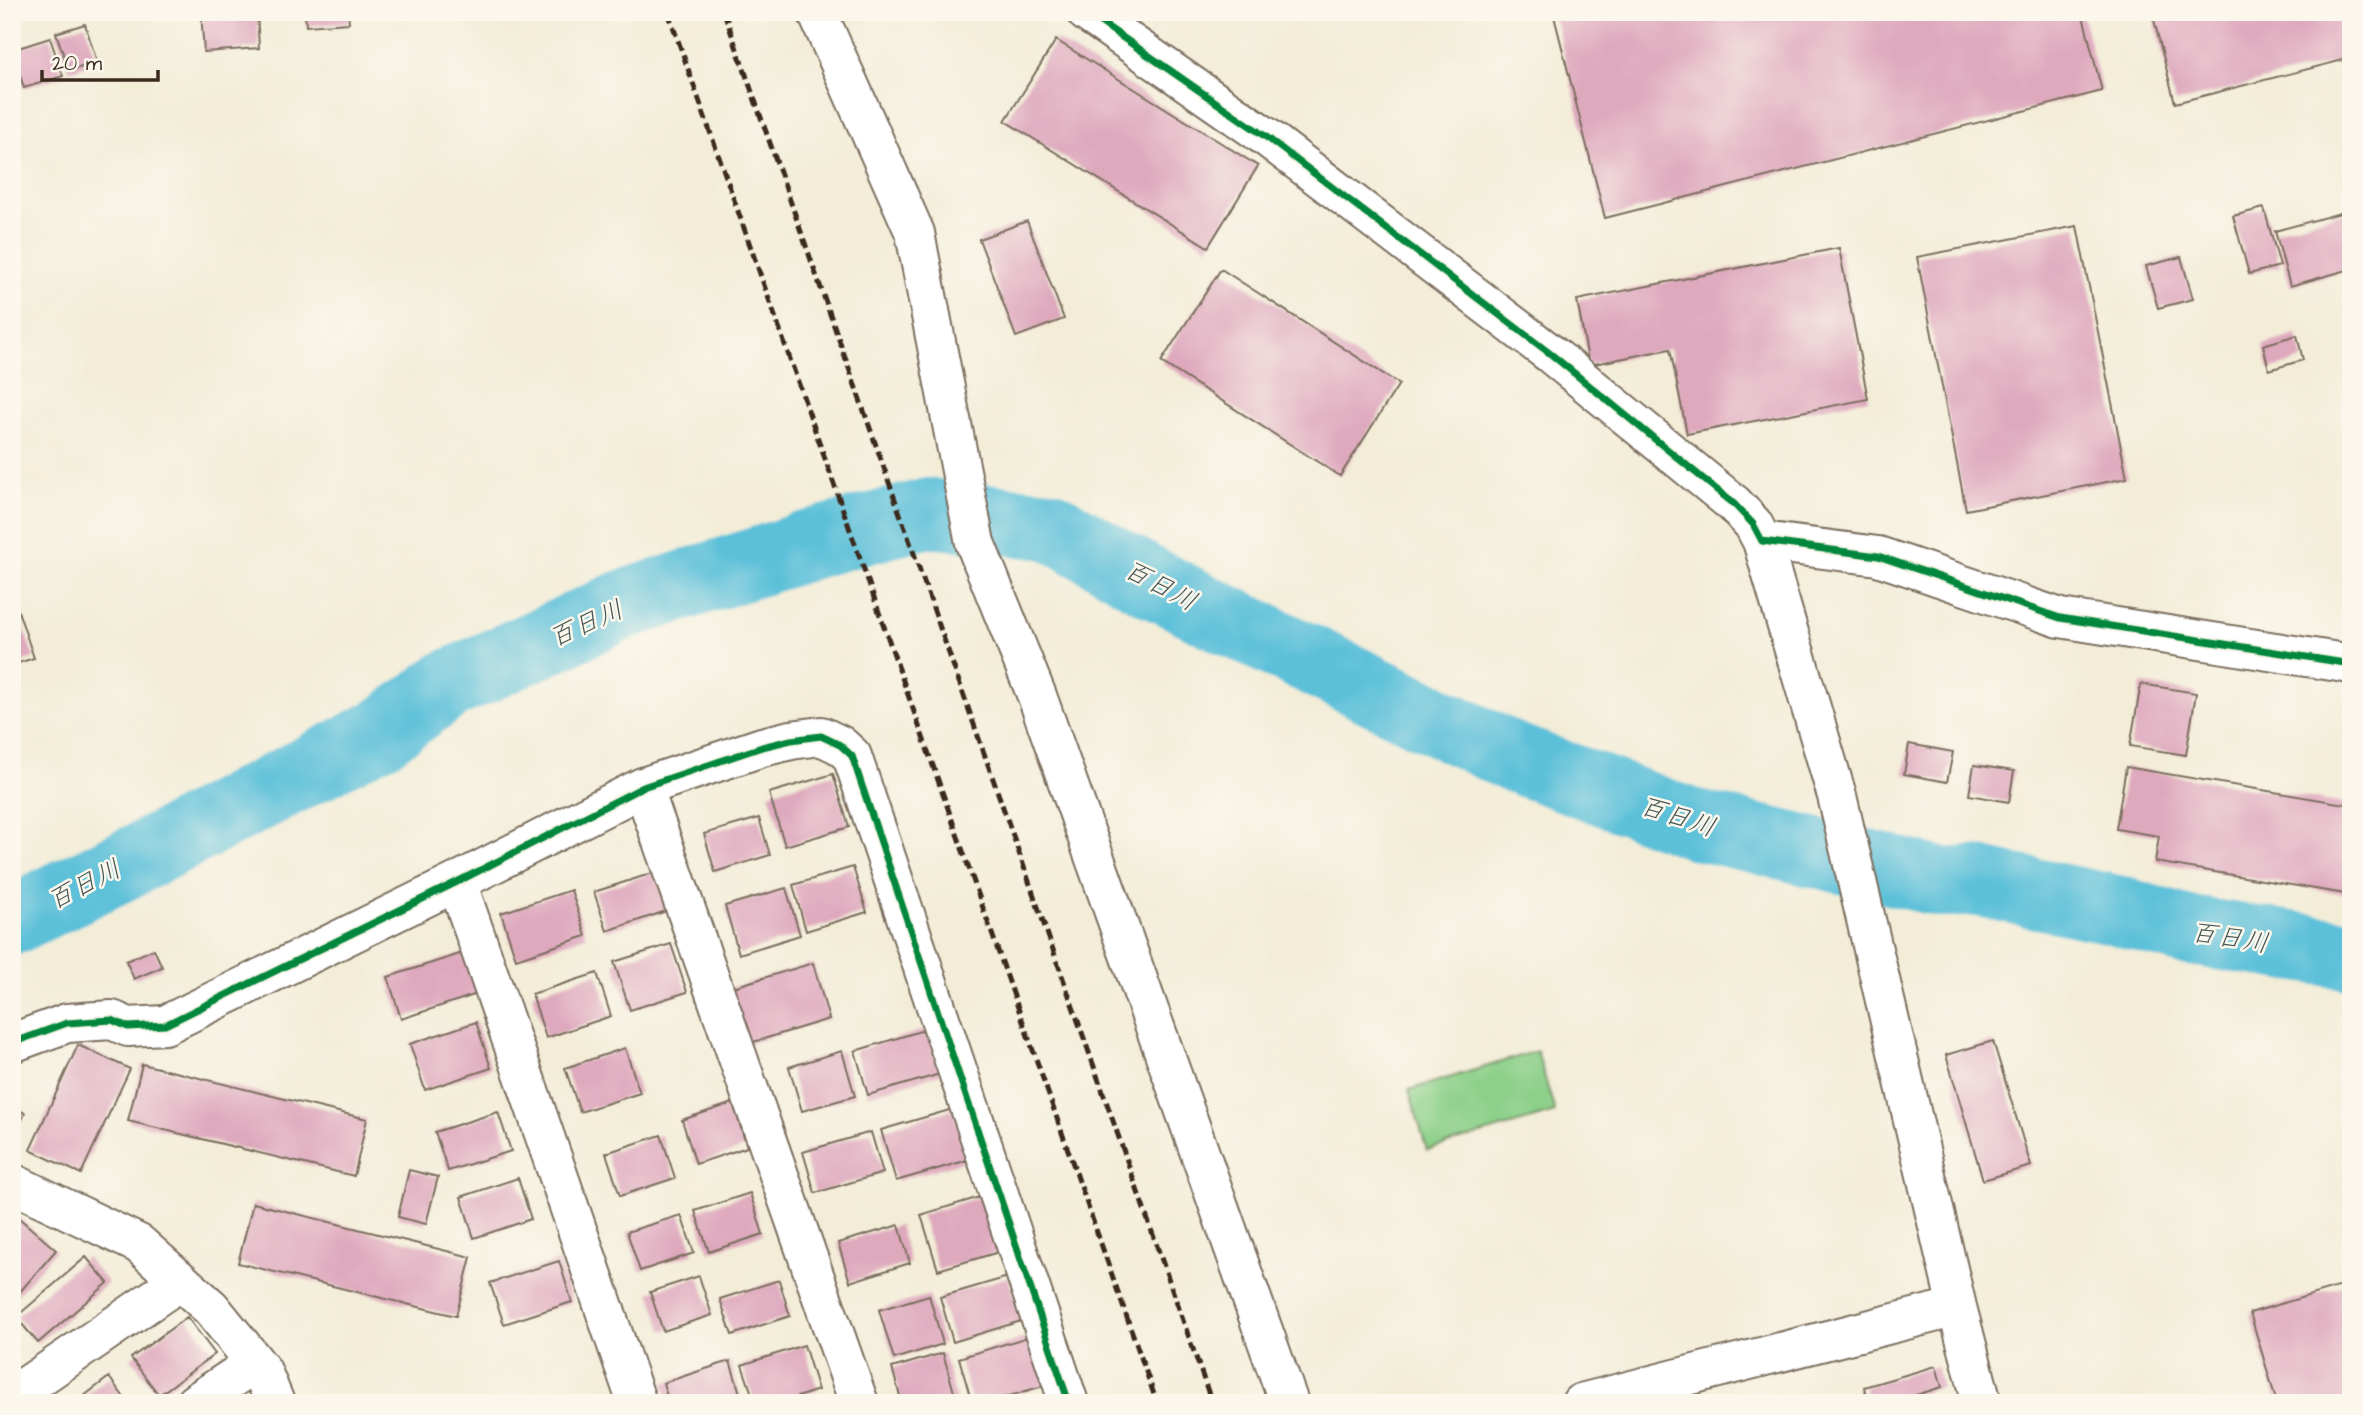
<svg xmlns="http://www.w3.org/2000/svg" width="2363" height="1415" viewBox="0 0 2363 1415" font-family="'Architects Daughter','Klee One',sans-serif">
	<rect width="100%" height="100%" fill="#fbf7ec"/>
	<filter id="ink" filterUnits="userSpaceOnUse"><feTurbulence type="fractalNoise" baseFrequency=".0143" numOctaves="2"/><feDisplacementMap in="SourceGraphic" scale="14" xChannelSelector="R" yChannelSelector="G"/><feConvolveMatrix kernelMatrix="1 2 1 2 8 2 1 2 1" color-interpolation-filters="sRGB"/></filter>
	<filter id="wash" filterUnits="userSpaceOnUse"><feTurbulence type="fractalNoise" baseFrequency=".00686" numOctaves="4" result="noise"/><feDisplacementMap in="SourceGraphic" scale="28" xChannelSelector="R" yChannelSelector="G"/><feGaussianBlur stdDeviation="1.57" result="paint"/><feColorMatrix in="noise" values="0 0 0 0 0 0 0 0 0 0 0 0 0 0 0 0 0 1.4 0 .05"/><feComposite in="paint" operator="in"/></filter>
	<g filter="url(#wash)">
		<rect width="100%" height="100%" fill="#f3edd8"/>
		<path fill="#8cd089" stroke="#647d54" stroke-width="2" d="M1537 1051 1555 1112 1427 1150 1409 1090Z"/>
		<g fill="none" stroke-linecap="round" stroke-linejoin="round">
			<path stroke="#5bc0d9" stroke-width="70" d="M12 920 133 861 383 732 448 685 623 605 822 541 928 513 1050 525 1147 580 1211 612 1512 757 1693 824 1945 883 1975 881 2117 910 2184 930 2351 955"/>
		</g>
		<g id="blocks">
			<path fill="#dea8bd" d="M201 12H257L259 48 204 52Z
				M305 12H348L349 23 306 26Z
				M1553 12H2082L2102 91 1605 218Z
				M2152 12H2270L2271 17 2291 12H2351V58L2175 103Z
				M85 24 97 62 69 71 56 33Z
				M50 38 63 76 24 88 12 50Z
				M1056 40 1258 166 1208 247 1005 121Z
				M2264 208 2280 266 2249 274 2233 216Z
				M2351 210V269L2290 286 2275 231Z
				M1027 221 1064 319 1016 337 979 239Z
				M2077 226 2127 478 1966 510 1917 257Z
				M1839 248 1868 399 1687 434 1670 349 1589 365 1577 300Z
				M2181 257 2193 299 2158 308 2146 266Z
				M1221 269 1399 384 1340 476 1161 362Z
				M2297 335 2303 360 2269 370 2263 345Z
				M12 593 34 658 12 665Z
				M2141 684 2196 693 2186 755 2130 746Z
				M1909 744 1953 752 1947 782 1904 774Z
				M1974 765 2014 771 2009 802 1969 795Z
				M2126 767 2351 805V895L2155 862 2159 836 2116 829Z
				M833 774 849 827 785 846 769 793Z
				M759 818 770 855 715 872 704 834Z
				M853 867 867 912 806 931 793 885Z
				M656 872 669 910 607 931 594 892Z
				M786 888 800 935 739 954 725 906Z
				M571 890 586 936 516 959 501 913Z
				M671 944 687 992 630 1010 614 962Z
				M154 949 162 967 134 979 126 961Z
				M466 952 480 993 401 1019 388 977Z
				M813 963 829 1019 747 1044 730 988Z
				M597 973 611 1016 546 1038 532 994Z
				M476 1022 491 1068 425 1090 410 1044Z
				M927 1029 940 1074 868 1095 855 1051Z
				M1993 1041 2031 1166 1983 1180 1946 1055Z
				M78 1045 130 1069 81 1174 30 1150Z
				M625 1048 640 1093 580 1112 565 1068Z
				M842 1051 855 1096 802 1111 789 1067Z
				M142 1064 367 1119 354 1176 128 1121Z
				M733 1103 747 1147 696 1164 682 1120Z
				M12 1107 25 1113 12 1141Z
				M953 1109 968 1160 896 1181 881 1130Z
				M498 1112 511 1151 448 1171 435 1132Z
				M871 1132 883 1173 815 1193 803 1152Z
				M661 1135 675 1178 620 1196 606 1153Z
				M409 1170 438 1177 426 1224 398 1217Z
				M518 1178 531 1219 474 1238 461 1197Z
				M750 1193 763 1234 709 1252 695 1211Z
				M986 1195 1002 1251 938 1270 921 1215Z
				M253 1203 471 1257 456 1316 238 1263Z
				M12 1212 56 1250 12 1301Z
				M681 1215 694 1253 640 1271 627 1232Z
				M899 1225 910 1263 850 1282 838 1243Z
				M86 1257 108 1283 38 1343 16 1317Z
				M559 1261 572 1302 504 1324 490 1283Z
				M699 1276 712 1315 663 1331 650 1292Z
				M1008 1277 1021 1321 953 1342 940 1297Z
				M779 1280 790 1316 732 1335 720 1299Z
				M2351 1283V1403H2277L2250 1313Z
				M929 1295 943 1344 894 1359 879 1310Z
				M187 1317 215 1354 159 1395 131 1358Z
				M1041 1333 1056 1382 986 1403H972L959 1358Z
				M804 1345 818 1390 780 1403H755L742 1365Z
				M943 1353 957 1403H902L892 1368Z
				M730 1361 743 1403H669L663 1383Z
				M1936 1366 1942 1387 1890 1403H1868L1864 1387Z
				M109 1377 128 1403H75Z"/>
		</g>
	</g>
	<g filter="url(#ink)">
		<use href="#blocks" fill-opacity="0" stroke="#7b6e5f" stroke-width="2"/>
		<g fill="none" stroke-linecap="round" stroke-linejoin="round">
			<g stroke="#7b6e5f" stroke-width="42">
				<path id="minor" d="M817 12 915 233 975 543 1037 696 1289 1403
					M1086 12 1269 139 1552 355 1734 504 1753 524 1762 541 1878 556 2060 618 2351 664
					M1762 541 1837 796 1957 1307 1982 1403
					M643 787 859 1403
					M457 882 637 1403
					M12 1043 67 1023 112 1020 128 1027 165 1025 457 882 643 787 762 747 791 740 821 736 840 745 852 756 1069 1403
					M12 1183 139 1244 211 1308 262 1371 275 1403
					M12 1396 180 1281
					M195 1403 255 1363
					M1581 1403 1957 1307"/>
			</g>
			<use href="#minor" stroke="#fff" stroke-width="38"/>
			<path stroke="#3b2a1e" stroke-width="5" stroke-dasharray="10 5" stroke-linecap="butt" d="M668 12 1157 1403
				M724 12 1212 1403"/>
			<g stroke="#fbf7ec" stroke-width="11">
				<path id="cycleway" d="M1086 12 1269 139 1552 355 1734 504 1753 524 1762 541 1878 556 2060 618 2351 664
					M12 1043 67 1023 112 1020 128 1027 165 1025 457 882 643 787 762 747 791 740 821 736 840 745 852 756 1069 1403"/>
			</g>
			<use href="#cycleway" stroke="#00873e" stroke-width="7"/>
		</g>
	</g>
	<g text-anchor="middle" stroke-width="5" stroke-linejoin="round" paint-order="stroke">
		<g font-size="26" font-style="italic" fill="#455756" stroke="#fbf7ec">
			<text transform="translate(1161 585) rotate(28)" y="9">百日川</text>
			<text transform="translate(586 623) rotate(-24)" y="9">百日川</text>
			<text transform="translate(1678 816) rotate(18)" y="9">百日川</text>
			<text transform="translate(84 884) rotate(-27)" y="9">百日川</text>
			<text transform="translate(2230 937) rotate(9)" y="9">百日川</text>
		</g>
	</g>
	<rect width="2363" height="1415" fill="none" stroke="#fbf7ec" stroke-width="42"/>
	<path d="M42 70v10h116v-10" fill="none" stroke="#3b2a1e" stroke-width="3.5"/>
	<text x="52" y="70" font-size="21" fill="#3b2a1e" stroke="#fbf7ec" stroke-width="5" paint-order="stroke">20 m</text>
</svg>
